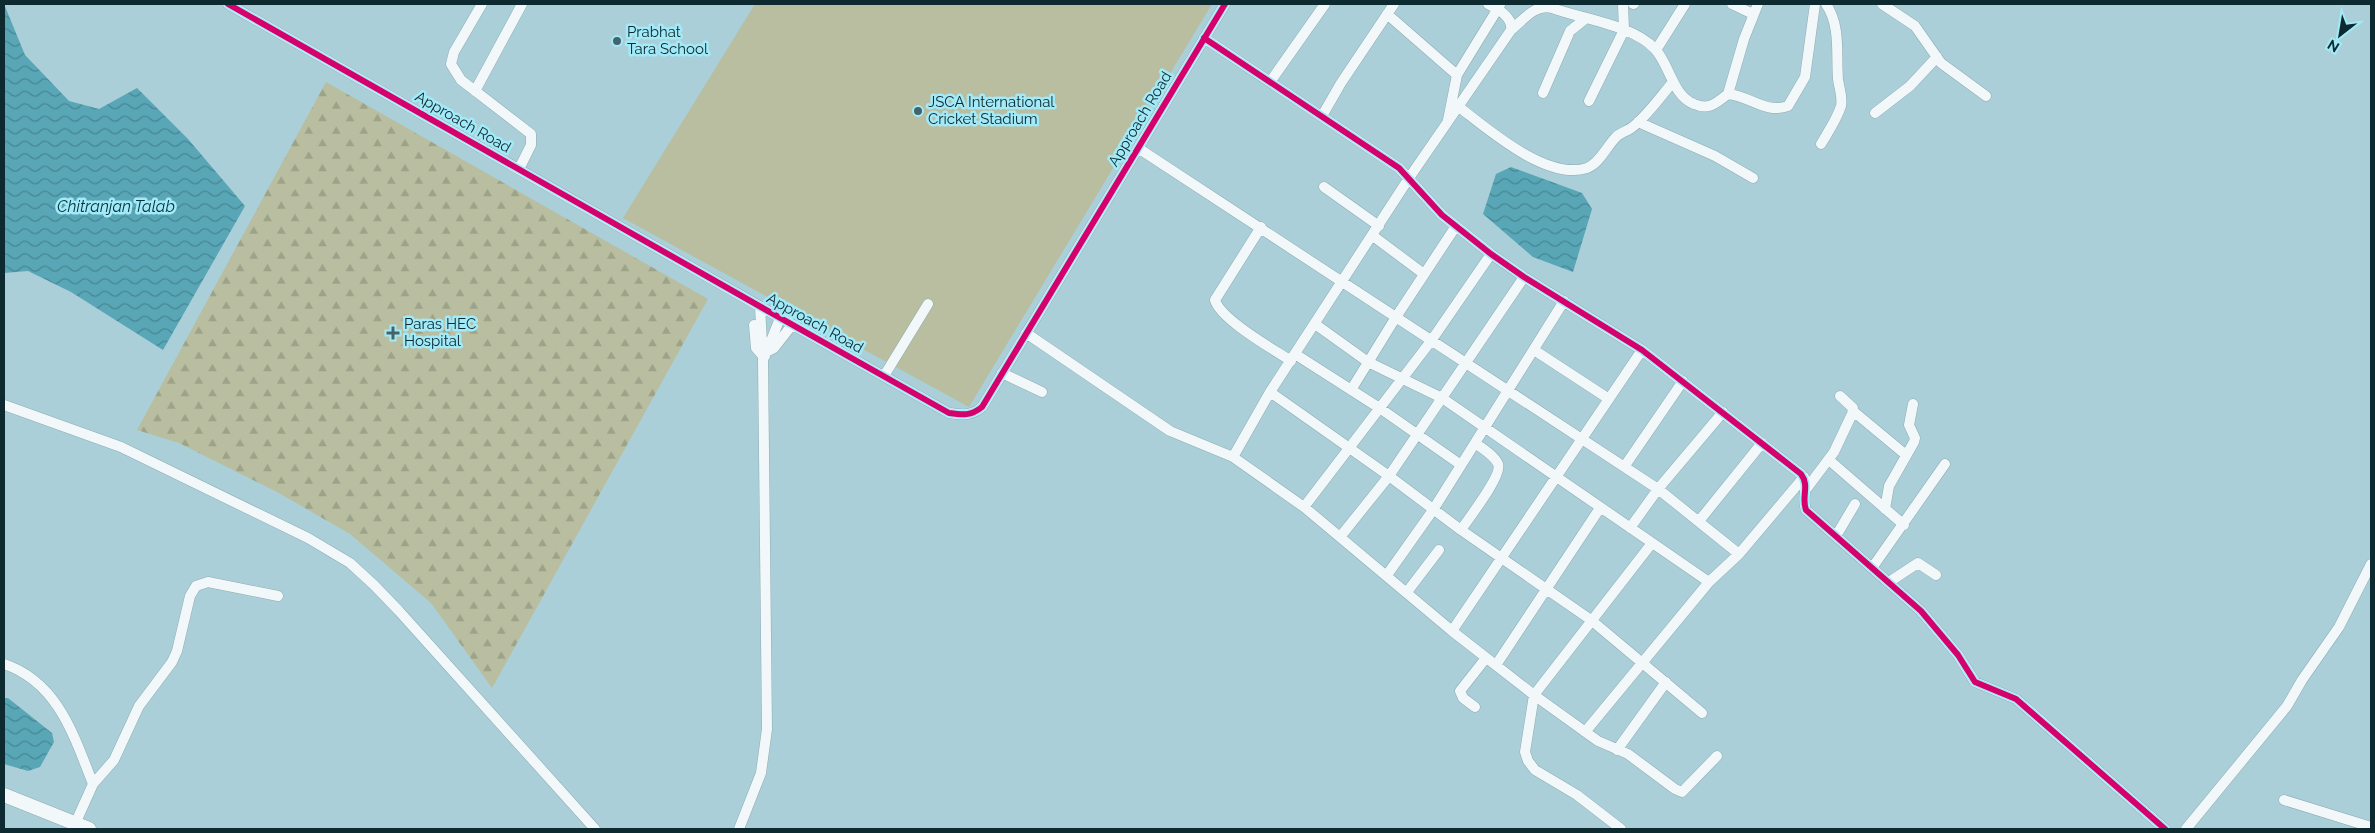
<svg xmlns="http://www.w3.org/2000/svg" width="2375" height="833" viewBox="0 0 2375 833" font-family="Raleway,sans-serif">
	<defs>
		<pattern id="forest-firs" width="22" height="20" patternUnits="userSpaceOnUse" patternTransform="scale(1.25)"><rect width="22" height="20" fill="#b8be9f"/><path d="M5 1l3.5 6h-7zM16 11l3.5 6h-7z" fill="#9da389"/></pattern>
		<pattern id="water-waves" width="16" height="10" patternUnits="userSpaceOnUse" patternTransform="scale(1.25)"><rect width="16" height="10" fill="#58a6b6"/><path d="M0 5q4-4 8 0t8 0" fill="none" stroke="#478794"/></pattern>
	</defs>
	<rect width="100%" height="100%" fill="#aacfd8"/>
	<path fill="#b8be9f" d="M755 4H1212L969 407 623 218Z"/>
	<path fill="url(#forest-firs)" d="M326 82 708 299 492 688 431 603 350 534 277 492 179 443 137 430Z"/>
	<path fill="url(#water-waves)" d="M4 4 25 55 69 101 99 109 137 88 188 139 245 206 163 350 71 292 28 271 4 273Z
		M1511 167 1582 193 1592 209 1573 272 1533 257 1483 214 1496 174Z
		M4 698H8L52 733 54 742 40 767 28 771 4 764Z"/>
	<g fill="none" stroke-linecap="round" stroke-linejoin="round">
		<g stroke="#8eacb3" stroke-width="11">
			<path id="street" d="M228 4C469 140 708 278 949 413 963 415 971 416 982 407L1225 4
				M482 4 454 52 451 64 461 80 531 134V145L519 169
				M1633 4H1634
				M1732 4 1753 14
				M1882 4 1915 26 1941 63 1986 96
				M1387 14 1457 75
				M1511 30C1523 20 1536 3 1552 8 1582 19 1633 25 1655 49 1670 65 1672 95 1694 104 1710 111 1717 102 1728 94 1750 96 1765 114 1788 106L1805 77 1815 4
				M1204 38 1399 168 1442 215 1491 254 1524 277 1642 350 1801 474C1810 486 1801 497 1806 510L1921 611 1958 655 1975 682 2016 699 2165 829
				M1656 50 1685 4
				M1270 82 1325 4
				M475 91 522 4
				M1543 93 1570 31 1585 19
				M1728 94 1744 39 1758 4
				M1589 101 1624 30 1623 4
				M1459 107C1489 130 1547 181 1587 168 1599 164 1607 146 1616 137 1621 132 1629 131 1635 125 1649 113 1661 96 1673 82
				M1875 113 1910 86 1937 57
				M1322 116 1341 83 1394 4
				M1448 120 1457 75 1500 5
				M1638 122 1715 156 1753 178
				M1821 144C1828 132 1837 119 1841 106 1843 97 1839 88 1838 79 1836 54 1841 26 1826 4
				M1138 148 1658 489 1739 554
				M1324 187 1379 226
				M1261 227 1215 300C1220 319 1273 349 1291 361
				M1373 236 1424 274
				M1315 324 1368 362 1442 398 1709 582
				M754 325 756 348 763 356
				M1026 333 1170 431 1233 457 1304 507 1452 631 1534 695 1598 741 1628 754 1675 789 1682 792 1717 756
				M1534 350 1609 399
				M766 352 774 348 792 325
				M1295 354 1381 409 1461 465
				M765 356 780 318
				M1002 373 1042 392
				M884 376 928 304
				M1351 390 1396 317 1456 226
				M1270 392 1389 476 1461 530 1591 620 1702 713
				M4 405 121 447 308 538 350 563 374 585 399 611 595 829
				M1853 411 1906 455
				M1233 457 1270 392 1409 178 1511 30C1513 17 1498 9 1488 4
				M1829 460 1904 525
				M1624 467 1683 381
				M1807 488 1834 452 1852 414 1853 408 1840 396
				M1304 507 1431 341 1491 254
				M1885 509 1889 486 1914 442 1915 438 1909 425 1913 404
				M1699 521 1762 443
				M1630 528 1658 489 1723 412
				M1461 530C1468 519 1503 475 1498 464 1495 456 1482 448 1475 443
				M1836 536 1855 504
				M1340 537 1389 476 1524 277
				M1872 568 1945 464
				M1387 575 1433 510 1564 301
				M1889 582 1918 563 1936 575
				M1407 592 1439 550
				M1452 631 1642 350
				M4 664C58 682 74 736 93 784
				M1496 665 1600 508
				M1475 707 1463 698 1460 691 1486 658
				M1585 732 1709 582 1739 554 1804 477
				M1617 750 1666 682
				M2284 800 2368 826
				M75 824 93 784 114 760 139 706 172 662 177 651 190 596 196 586 208 582 278 596
				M739 829 761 773 767 729 763 360 760 307
				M1621 829 1577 795 1535 770 1528 761 1525 752 1534 695 1652 543
				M2186 829 2287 706 2302 680 2339 627 2371 564"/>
		</g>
		<g stroke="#8eacb3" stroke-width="15">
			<path id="secondary" d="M4 795 89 829"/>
		</g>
		<use href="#street" stroke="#f2f8f9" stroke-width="10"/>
		<use href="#secondary" stroke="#f2f8f9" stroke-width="14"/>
		<g stroke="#a3eaf9" stroke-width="9">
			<path id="cycleway" d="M228 4C469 140 708 278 949 413 963 415 971 416 982 407L1225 4
				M1204 38 1399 168 1442 215 1491 254 1524 277 1642 350 1801 474C1810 486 1801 497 1806 510L1921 611 1958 655 1975 682 2016 699 2165 829"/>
		</g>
		<use href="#cycleway" stroke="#d6006c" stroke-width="6"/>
	</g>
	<g fill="#43646b" stroke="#a3eaf9" stroke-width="2">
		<circle cx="617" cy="41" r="5"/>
		<circle cx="918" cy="111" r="5"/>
		<path d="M390.5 325.5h5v5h5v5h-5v5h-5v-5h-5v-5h5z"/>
	</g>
	<g text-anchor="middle" stroke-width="5" stroke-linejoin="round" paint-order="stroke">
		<g font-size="15" fill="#0c2a30" stroke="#a3eaf9" text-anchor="start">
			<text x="627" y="37">Prabhat<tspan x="627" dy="17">Tara School</tspan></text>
			<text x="928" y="107">JSCA International<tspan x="928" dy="17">Cricket Stadium</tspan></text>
			<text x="404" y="329">Paras HEC<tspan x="404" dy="17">Hospital</tspan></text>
		</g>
		<g font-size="15" fill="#0c2a30" stroke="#a3eaf9">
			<text transform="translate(1140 119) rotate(-59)" y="5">Approach Road</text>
			<text transform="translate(463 122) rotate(30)" y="5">Approach Road</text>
			<text transform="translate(815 323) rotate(29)" y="5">Approach Road</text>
		</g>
		<g font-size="16" font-style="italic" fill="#05323b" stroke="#a3eaf9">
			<text x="116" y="212">Chitranjan Talab</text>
		</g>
	</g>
	<rect width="2375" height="833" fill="none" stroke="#0c2a30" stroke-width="10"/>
	<g transform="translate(2340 35) rotate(211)" stroke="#a3eaf9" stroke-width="4" paint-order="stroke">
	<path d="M0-4L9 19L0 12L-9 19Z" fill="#0c2a30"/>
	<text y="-8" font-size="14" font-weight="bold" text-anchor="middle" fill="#0c2a30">N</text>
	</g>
</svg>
